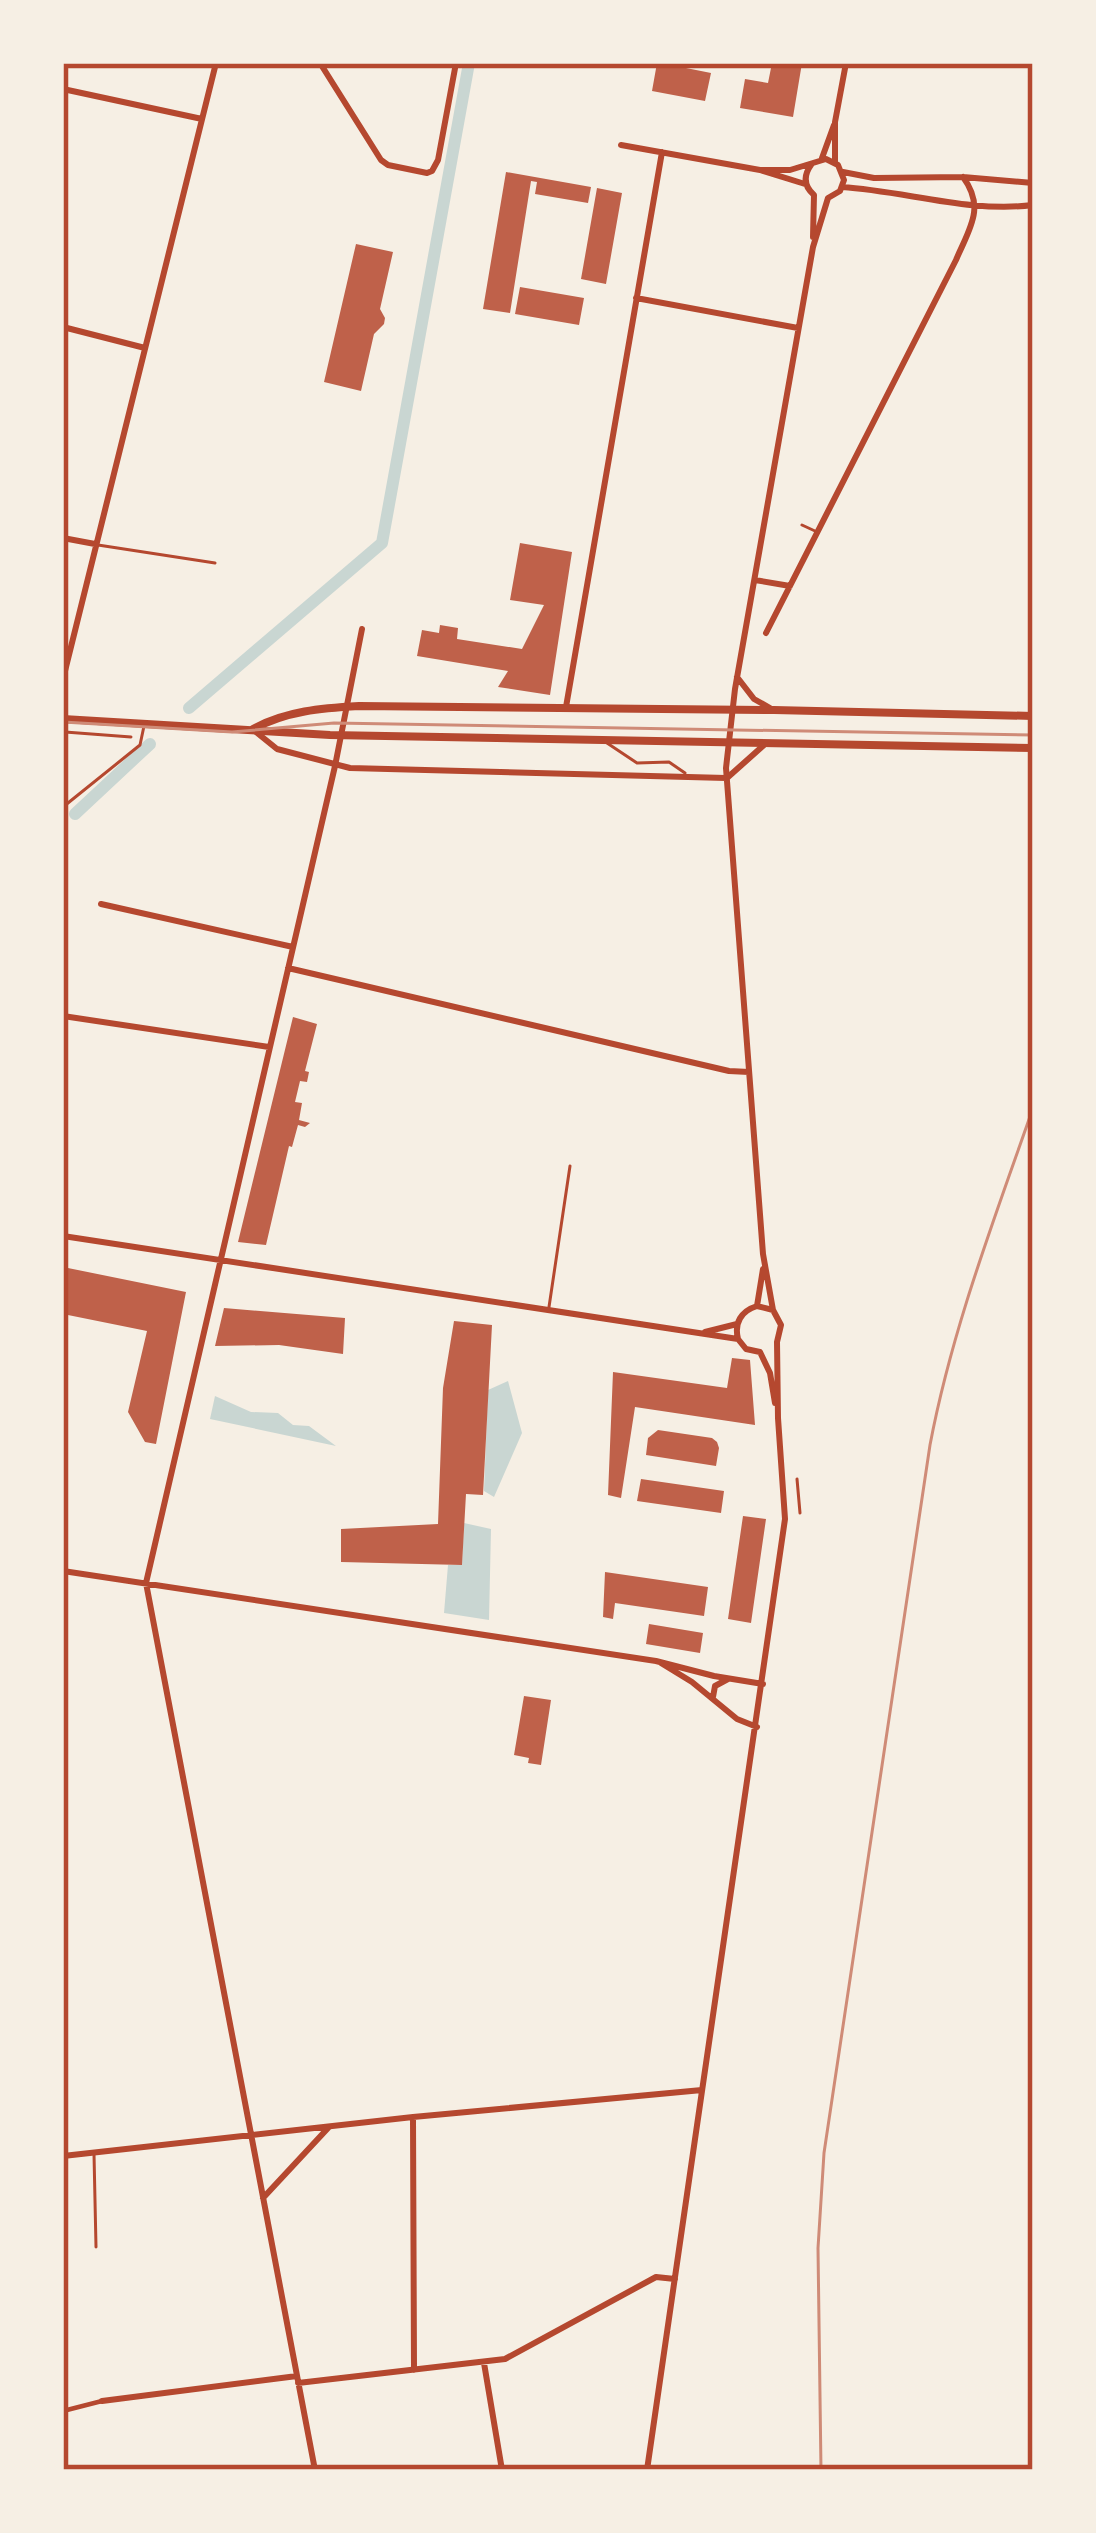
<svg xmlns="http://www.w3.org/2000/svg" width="1096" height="2533" viewBox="0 0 1096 2533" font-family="Manrope,sans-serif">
	<rect width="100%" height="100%" fill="#f6efe4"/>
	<path fill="#c9d6d2" d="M508 1381 522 1433 494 1497 484 1491 488 1390Z
		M215 1396 251 1412 278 1413 293 1425 309 1426 336 1446 210 1419Z
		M464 1523 491 1529 489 1620 444 1613 448 1565H462Z"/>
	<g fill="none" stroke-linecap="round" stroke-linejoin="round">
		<path stroke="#c9d6d2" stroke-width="12" d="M189 708 382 543 469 63
			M75 814 150 744"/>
	</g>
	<path fill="#bf614a" d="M657 63H687L686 68 711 73 705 101 652 91Z
		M772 63H802L793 117 740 108 745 79 768 83Z
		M506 172 591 187 588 203 535 194 537 182 531 181 510 313 483 309Z
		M597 188 622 193 606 284 581 279Z
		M356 244 393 252 380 309 385 318 384 324 374 334 361 391 324 382Z
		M520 287 584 298 579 325 515 314Z
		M520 543 572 552 550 695 498 687 508 671 417 656 422 630 439 633 440 625 458 628 457 639 522 649 544 605 510 600Z
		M293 1017 317 1024 305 1071 309 1072 307 1082 300 1081 295 1102 302 1103 299 1120 310 1123 305 1127 298 1125 292 1147 289 1146 266 1245 238 1242Z
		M63 1267 186 1292 156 1444 145 1442 128 1412 147 1331 63 1314Z
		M224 1308 345 1318 343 1354 279 1345 215 1346Z
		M454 1321 492 1325 483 1495 466 1494 462 1565 341 1562V1529L438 1524 443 1388Z
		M732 1358 750 1360 755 1425 635 1407 621 1498 608 1495 613 1372 727 1388Z
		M658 1430 712 1438 717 1442 719 1448 716 1466 646 1455 648 1438Z
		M641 1479 724 1491 721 1513 637 1501Z
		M743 1516 766 1519 751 1623 728 1619Z
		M605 1572 708 1587 704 1616 615 1603 613 1619 603 1617Z
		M649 1624 703 1633 700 1653 646 1644Z
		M524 1696 551 1700 541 1765 528 1763 529 1758 514 1755Z"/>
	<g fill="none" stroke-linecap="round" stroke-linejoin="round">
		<path stroke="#b5482f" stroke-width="3" d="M65 732 131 737
			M797 1479 800 1513"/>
		<path stroke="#b5482f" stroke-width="3" d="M802 525 815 531
			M98 545 215 563
			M607 743 637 763 669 762 685 773
			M63 807 140 745 144 726
			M549 1307 570 1166
			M94 2154 96 2247"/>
		<path stroke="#b5482f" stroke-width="4.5" d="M63 2411 102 2401"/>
		<path stroke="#b5482f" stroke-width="6" d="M320 63 381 160 388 165 427 173 432 171 438 160 456 63
			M63 89 202 119
			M621 145 760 170 805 184
			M822 158 834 125
			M835 162V122L846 63
			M811 165C803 176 804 186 814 195L813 237
			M843 172 874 178 963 177 1033 183
			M842 187C905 191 969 213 1033 205
			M636 298 798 328
			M63 327 145 348
			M63 538 95 544
			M755 580 790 586
			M766 633 956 260C969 229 986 208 963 177
			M737 677 754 699 770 708
			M63 679 216 63
			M566 707 662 152
			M256 732 277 749 350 768 726 778
			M727 778 764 745
			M101 904 293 947
			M288 968 729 1071 749 1072
			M63 1016 269 1047
			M63 1236 738 1339 746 1349 760 1352 770 1373 775 1403
			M757 1306 763 1269
			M705 1332 737 1324
			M738 1339C734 1323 741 1311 757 1306L773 1310
			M63 1571 656 1661 714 1676 763 1684
			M661 1663 692 1682 737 1719 757 1727
			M713 1697 715 1686 728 1679
			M413 2117 414 2370
			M63 2156 413 2117 702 2090
			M263 2198 329 2127
			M484 2363 502 2470
			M298 2383 505 2359 656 2277 675 2279
			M102 2401 297 2376
			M315 2470 146 1583 335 766 362 629
			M647 2470 785 1519 778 1418 777 1342 781 1325 773 1310 763 1254 726 768 735 689 813 247 828 198 840 191 844 180 838 165 826 159 790 170H760"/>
		<path stroke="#b5482f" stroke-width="8" d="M63 719 330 735 1033 748
			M253 729C286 711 322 708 359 706L774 710 1033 716"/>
		<path stroke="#cf8b77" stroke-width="3" d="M63 722 232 732 334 723 1033 735"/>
		<path stroke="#cf8b77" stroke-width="3" d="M821 2470 818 2248 824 2153 930 1445C952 1329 994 1220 1033 1108"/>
	</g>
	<rect width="1096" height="2533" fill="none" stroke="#f6efe4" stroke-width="132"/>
	<rect x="66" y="66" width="964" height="2401" fill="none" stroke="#b5482f" stroke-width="4.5"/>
</svg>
